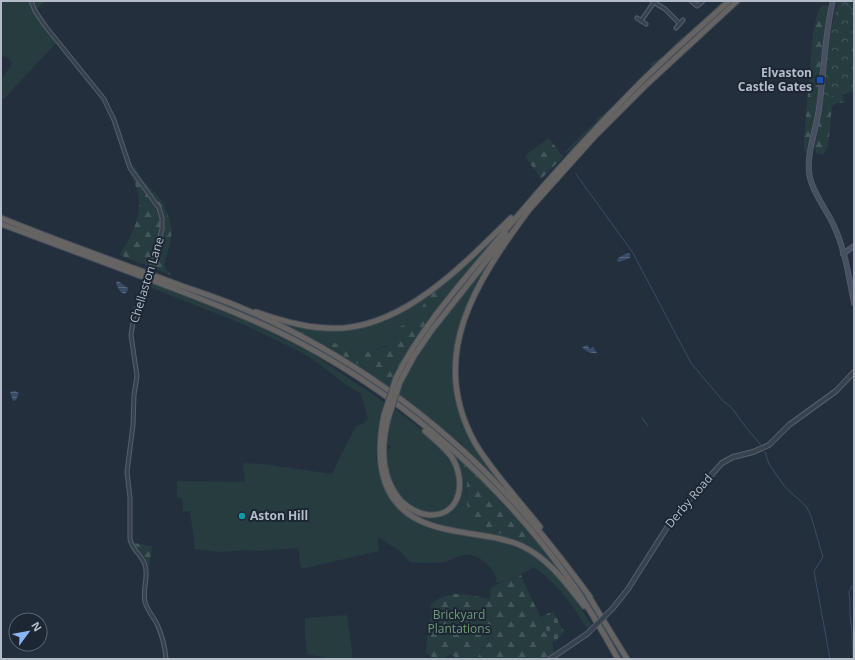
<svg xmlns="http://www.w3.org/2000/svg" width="855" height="660" viewBox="0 0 855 660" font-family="'Open Sans',sans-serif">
	<defs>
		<pattern id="forest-firs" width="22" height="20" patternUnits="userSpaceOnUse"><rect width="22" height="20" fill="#263c3f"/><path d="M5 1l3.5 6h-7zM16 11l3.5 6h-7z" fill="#435659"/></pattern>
		<pattern id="cemetery-stones" width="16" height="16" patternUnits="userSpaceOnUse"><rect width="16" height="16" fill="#263c3f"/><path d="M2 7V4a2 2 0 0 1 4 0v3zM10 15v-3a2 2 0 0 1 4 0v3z" fill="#435659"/></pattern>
		<pattern id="park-crowns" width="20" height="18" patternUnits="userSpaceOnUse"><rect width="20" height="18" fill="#263c3f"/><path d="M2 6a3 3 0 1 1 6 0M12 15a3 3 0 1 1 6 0" fill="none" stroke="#435659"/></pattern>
		<pattern id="water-rules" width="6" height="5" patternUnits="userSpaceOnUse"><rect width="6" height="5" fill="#394c67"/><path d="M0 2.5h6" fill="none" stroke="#53647b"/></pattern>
	</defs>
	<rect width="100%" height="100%" fill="#242f3e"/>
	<path fill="#263c3f" d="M1 1H45L35 11 58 41 1 102V79L15 65 3 50 1 34Z
		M723 1H725L608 112 567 153 565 152 584 132 595 123 598 117 606 113 652 67 650 64 666 54 677 42 679 39C689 35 714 9 723 1Z
		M499 233 443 303 442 292 420 310 417 315 406 324 396 330 394 336 396 339C390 347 387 345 379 348 377 349 376 351 374 352 367 354 360 352 354 349L350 351 325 339 319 340 315 335 301 330 299 333 267 317 323 330 383 320 386 323V319L407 308Z
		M492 258C460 312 441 360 464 423L461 426 462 427 465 426 475 446 504 488 467 451 461 443 399 395 403 385 401 384C425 337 459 298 492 258Z
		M148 282 243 320 291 343 311 353 384 402C372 443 370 488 407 516 416 523 426 528 437 531 466 538 498 537 525 552 553 566 575 599 592 625L587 629C573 605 557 583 534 567L515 578 497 583C495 569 480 553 465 555 457 555 451 561 444 562 433 564 421 563 410 562L401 552 377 536 379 551 301 569 298 548 258 551 246 550 221 552 195 549 190 511 183 512 182 498H177V481L245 482 243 463 263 464 332 474 342 453 356 426 363 424 368 419 361 394 345 384 310 357 297 350 245 325 147 286Z
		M346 357 365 368V370C371 373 375 375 381 376 385 378 385 382 391 383V389L344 358Z
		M395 409C411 422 443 444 453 463 476 508 423 532 396 491 388 478 387 464 385 450L391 448V446L386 445 390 420H392Z
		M435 437 459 459 466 479 467 485 466 498 494 532 513 536 524 540 527 538 524 527 567 580C550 565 535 548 513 540 484 529 451 533 423 520 415 517 409 511 403 506L416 514 434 517 439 516 460 496 463 482 458 465Z
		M347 615 353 659 326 658 307 654 305 636V618Z
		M494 635 492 639 482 650 477 659H460L476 645Z"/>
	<path fill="url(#forest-firs)" d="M823 5 830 6 822 53 816 114 808 152 804 151V140L813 33 818 11Z
		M1 34 3 50 16 65 1 79 11 66 12 62 7 57 1 56Z
		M854 76V91L842 95 845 103H837L832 106 828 147 823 155 816 153 814 142 820 119 824 89Z
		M549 138 563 157 541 179 525 156Z
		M124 152 143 180 162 201 168 215 172 230 170 244 164 264 165 268 171 275 120 255C133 233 146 209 135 184 130 171 126 166 124 152Z
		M440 288 442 292 443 303 427 325 415 338 391 383C384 381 385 378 381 377 376 375 371 373 365 370V368L300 332 301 330 311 332 319 340C328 336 336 347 345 346L350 351 354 349C371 356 372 349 387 347L390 342H393L396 339 393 333C399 326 409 323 415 316 426 305 424 296 440 288Z
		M459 459 489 488 503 505 517 518 524 527 527 539 524 541 513 536 493 532 491 528C479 526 468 516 467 503 466 497 467 490 467 484 466 476 462 468 458 460Z
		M134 543 152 546 149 568 145 558Z
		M521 575 526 587 553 643 552 645 554 652 545 659H477L482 650 492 639 493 635 476 645 460 659H457L451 654 444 658 445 659H435L426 653 428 625 432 616 431 604C451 588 467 595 490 599L491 588C500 581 511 581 521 575Z"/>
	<path fill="url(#cemetery-stones)" d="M553 611 564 632 555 642 554 641 552 642 541 617Z"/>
	<path fill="url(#park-crowns)" d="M838 1H848L854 4V90L823 99C825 66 829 34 838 1Z"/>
	<path fill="url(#water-rules)" d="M627 253H630V258L619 262 617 261 618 258Z
		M118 281 128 288V290L125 294C120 293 118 288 116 283Z
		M587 345 590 349 593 347 597 353C592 354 586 352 582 347Z
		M15 391 19 393 16 400 13 401 10 392Z"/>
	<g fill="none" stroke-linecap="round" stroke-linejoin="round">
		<path stroke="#394c67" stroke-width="1" d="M843 1 854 11
			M576 174 633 253 691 363 723 401 731 407 745 426 761 445
			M642 418 648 426
			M765 452 769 464 785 487 806 506 811 516 823 557 814 571 830 659
			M852 586 849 592 850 603V615L852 631 853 659"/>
		<g stroke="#565f6c" stroke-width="5">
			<path id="minor" d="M31 1 35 11 46 27 104 99 114 120 130 168 159 208 162 218V229L153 263
				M652 1 665 9 680 24
				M691 1 697 6 703 1
				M637 18 646 24
				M641 21 654 2
				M676 28 683 20
				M143 290 134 316 131 335 137 376 134 395 133 425 127 472 130 498V539C132 550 142 555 145 565 149 577 142 589 145 602 147 610 153 616 157 624 162 635 165 646 166 659"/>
		</g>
		<g stroke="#565f6c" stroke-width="6">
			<path id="tertiary" d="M613 608 628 589 673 518 722 463 733 457 753 452 769 445 789 425 836 391 854 372
				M550 659 587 634"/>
		</g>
		<g stroke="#565f6c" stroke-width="6">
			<path id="secondary" d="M833 1C824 37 824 73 819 109 816 130 805 157 810 178 814 195 827 210 834 226 845 250 849 277 854 303
				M843 254 854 246"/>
		</g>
		<g stroke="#434c59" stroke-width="7">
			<path id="trunk" d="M528 211C477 281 426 355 475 443 493 473 518 499 540 527
				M527 212 595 136 644 87 737 1
				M1 218C60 242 120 263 179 285 199 292 218 298 237 306 340 349 436 416 511 499 540 530 565 563 590 597
				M1 224C55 244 108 264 162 284 209 302 257 320 302 344 409 401 504 486 574 586 590 609 604 634 618 659
				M256 312C285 322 313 330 344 328 410 322 466 262 511 218
				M396 378C418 333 455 290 488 251 536 193 586 137 640 83 668 55 699 28 729 1
				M400 382 414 356 431 331 507 235
				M384 415C373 469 383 516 445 529 470 535 497 535 522 546 549 559 566 583 584 606
				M388 419C381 447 381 479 402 502 410 509 419 514 429 515 463 516 466 478 451 456 443 446 434 439 425 431
				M588 595 627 659"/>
		</g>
		<use href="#minor" stroke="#38414e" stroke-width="3"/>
		<use href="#tertiary" stroke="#38414e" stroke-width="4"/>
		<use href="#secondary" stroke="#465061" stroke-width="4.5"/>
		<use href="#trunk" stroke="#656462" stroke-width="5"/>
		<g stroke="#565f6c" stroke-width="5" stroke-linecap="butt">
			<path id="minor-bridge" d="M143 290 153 263"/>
		</g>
		<g stroke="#565f6c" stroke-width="6" stroke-linecap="butt">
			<path id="tertiary-bridge" d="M587 634 613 608"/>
		</g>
		<g stroke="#434c59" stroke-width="7" stroke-linecap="butt">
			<path id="trunk-bridge" d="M384 415 396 378
				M388 419 400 382"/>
		</g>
		<use href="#minor-bridge" stroke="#38414e" stroke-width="3"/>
		<use href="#tertiary-bridge" stroke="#38414e" stroke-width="4"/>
		<use href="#trunk-bridge" stroke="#656462" stroke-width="5"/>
	</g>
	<rect fill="#1a4fb4" stroke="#1d2633" stroke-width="1.5" x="816" y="76" width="8" height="8" rx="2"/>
	<circle fill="#0f9aa8" stroke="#1d2633" stroke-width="1.5" cx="242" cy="516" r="4"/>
	<g text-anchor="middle" stroke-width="4" stroke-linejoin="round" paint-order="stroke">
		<g font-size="12" font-weight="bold" fill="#b4bcc9" stroke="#1d2633" text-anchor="end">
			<text x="812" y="77">Elvaston<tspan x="812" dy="14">Castle Gates</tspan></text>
			<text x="250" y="520" text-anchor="start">Aston Hill</text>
		</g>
		<g font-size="12" fill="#b4bcc9" stroke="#1d2633">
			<text transform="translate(147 280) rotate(-73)" y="4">Chellaston Lane</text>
			<text transform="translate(689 501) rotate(-50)" y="4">Derby Road</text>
		</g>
		<g font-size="12" fill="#6b9a76" stroke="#1d2633">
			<text x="459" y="619">Brickyard<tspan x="459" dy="14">Plantations</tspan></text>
		</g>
	</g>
	<rect width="855" height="660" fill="none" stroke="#b4bcc9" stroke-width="4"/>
	<g transform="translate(28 632) rotate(58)"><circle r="19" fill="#1d2633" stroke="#59626f"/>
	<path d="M0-3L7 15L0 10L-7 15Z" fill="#8ab4f8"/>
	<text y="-6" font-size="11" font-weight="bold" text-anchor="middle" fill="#b4bcc9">N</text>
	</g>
</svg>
